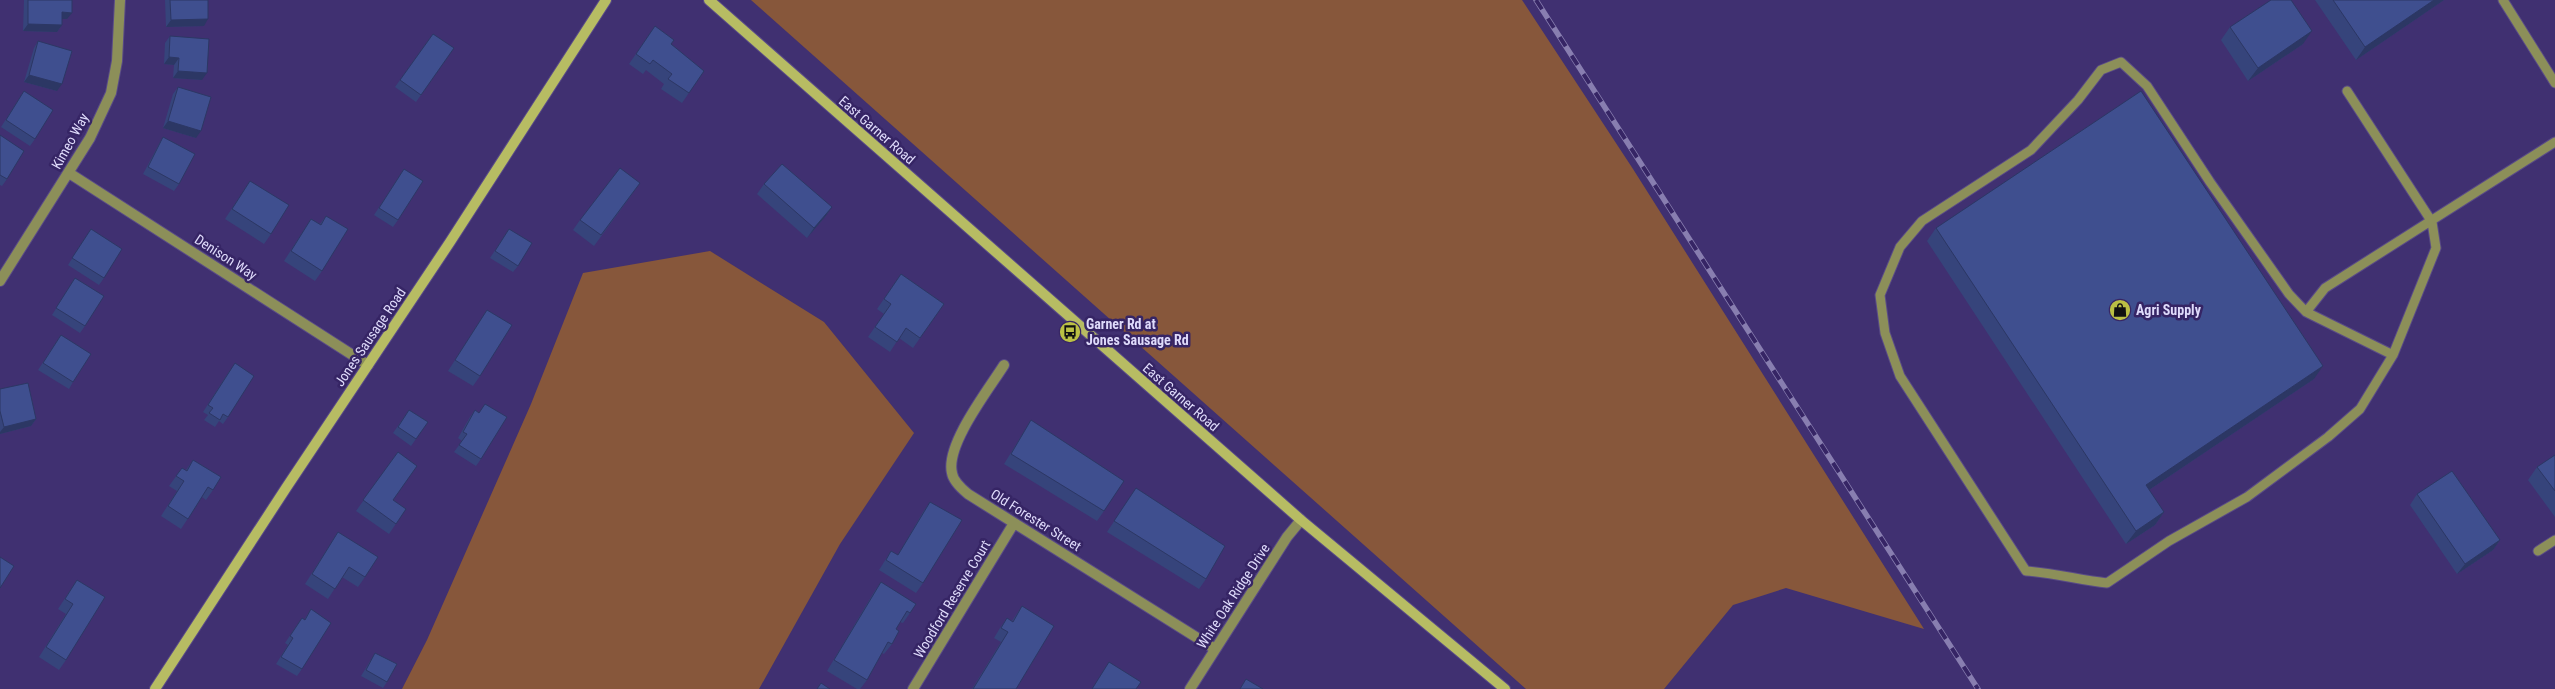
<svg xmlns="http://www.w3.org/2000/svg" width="2555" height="689" viewBox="0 0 2555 689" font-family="'Roboto Condensed',sans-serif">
	<rect width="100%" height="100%" fill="#403071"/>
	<path fill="#87573b" d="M751 0H1522L1633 169 1924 629 1786 588 1733 605 1664 689H1526Z
		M710 251 824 322 914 433 840 544 759 689H402L427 640 531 404 583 273Z"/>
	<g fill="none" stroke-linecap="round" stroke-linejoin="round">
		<g stroke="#594b87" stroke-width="11">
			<path id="lane" d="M2503 0 2555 83
				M2347 91 2432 222 2436 248 2393 355 2360 409 2328 437 2247 497 2169 541 2107 583C2080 580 2054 573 2026 571L1900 376 1885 333 1880 295 1900 247 1922 221 2031 150 2078 100 2101 70 2121 62 2147 86 2210 182 2289 294 2306 312 2393 355
				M2306 312 2325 288 2555 142
				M2538 551 2555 540"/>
		</g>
		<g stroke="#594b87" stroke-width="12">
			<path id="street" d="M69 173 368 365
				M0 281 90 138 111 93 117 61 120 0
				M1004 365C989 389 945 445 952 473 953 481 962 489 968 494L1215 649
				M913 689 1014 523
				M1190 689 1287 537 1301 520"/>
		</g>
		<g stroke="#594b87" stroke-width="12">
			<path id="secondary" d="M709 0 1301 520 1505 689
				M155 689 286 488 450 242 606 0"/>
		</g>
		<use href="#lane" stroke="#8c8f59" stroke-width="9"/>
		<use href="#street" stroke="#8c8f59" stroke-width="10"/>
		<use href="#secondary" stroke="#b7bc63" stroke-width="10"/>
		<g stroke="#887eb0" stroke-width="5.5">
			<path id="rail" d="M1536 0 1978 689"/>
		</g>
		<use href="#rail" stroke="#362565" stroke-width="4" stroke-dasharray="11" stroke-linecap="butt"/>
	</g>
	<path fill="#36447b" d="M24 0H72L67 19H62V25L57 32 23 31Z
		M165 0H208L204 26 166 27Z
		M2315 0H2444L2356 60Z
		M655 26 671 44 704 71 682 103 661 89 664 84 646 70 643 74 629 64Z
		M2230 27 2303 44 2248 81 2221 40Z
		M433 34 454 48 416 102 395 87Z
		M170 36 202 80 173 78 174 65 164 64 165 43Z
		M38 41 57 91 24 82 34 48Z
		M178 87 196 138 163 128 173 94Z
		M24 91 35 139 30 146 1 127Z
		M0 135 7 179 2 186 0 185Z
		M163 137 179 184 174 191 143 174 159 144Z
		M404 169 398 220 393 227 374 215Z
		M250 181 271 234 264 244 225 219Z
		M764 184 832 207 825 217 807 238 757 194Z
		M633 193 594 246 573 230 580 220Z
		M326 216 322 271 315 281 284 261 311 219 320 224Z
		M1936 228 2314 379 2149 490 2164 512 2155 525 2126 544 1927 241Z
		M91 229 104 278 99 285 68 265Z
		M509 229 518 266 513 272 490 258Z
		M901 274 944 304 913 348 899 338 890 352 868 337 884 314 877 309Z
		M75 278 85 326 80 333 52 315Z
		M487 310 480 376 473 386 448 371Z
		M61 335 73 382 69 389 38 370Z
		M230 370 228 417 223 424 219 421 215 427 204 420 208 415 203 412Z
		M0 389 36 419 31 426 0 434Z
		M485 404 481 459 476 466 454 452 462 441 458 438 470 417 475 410 479 413Z
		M409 410 428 422 411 446 393 433Z
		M1031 420 1104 511 1097 521 1004 464Z
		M398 452 393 500 406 509 389 534 356 511Z
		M2555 455V517L2528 480 2537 467Z
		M193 460 213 490 206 500 202 497 181 529 161 516 177 491 169 486 182 468 186 470Z
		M1136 488 1206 579 1199 589 1107 532Z
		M2417 494 2500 540 2493 550 2457 574 2410 505Z
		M930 502 923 583 916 593 879 570 891 551 898 555 923 512Z
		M338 532 365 577 358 587 342 577 328 599 305 584Z
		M77 580 66 660 59 670 39 657 66 614 58 609Z
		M881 582 910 613 903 623 900 622 896 629 892 644 884 654 882 653 867 680 860 689H857L827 671 874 592Z
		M1022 606 1016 689H972L1001 642 994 638 1000 628 1007 618 1012 621Z
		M311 609 302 669 297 676 276 664 288 645 285 643 297 625 302 618 304 620Z
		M375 653 387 682 383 688 361 676Z"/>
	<path fill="#2c3764" d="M2434 0H2444L2356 60 2365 47Z
		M62 12 72 13 67 19H57Z
		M208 19 204 26 166 27 171 20Z
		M28 24 62 25 57 32 23 31Z
		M2312 31 2303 44 2248 81 2258 68Z
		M169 57 179 58 174 65 164 64Z
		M178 71 207 73 202 80 173 78Z
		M29 75 62 84 57 91 24 82Z
		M168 121 201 131 196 138 163 128Z
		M832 207 825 217 807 238 814 228Z
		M2323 366 2314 379 2137 498 2146 485Z
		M36 419 31 426 0 434V432L4 427Z
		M2164 512 2155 525 2126 544 2136 531Z
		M2500 540 2493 550 2457 574 2465 564Z"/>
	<path fill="#3f4f8f" stroke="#2c3764" d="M28 0H72V13L62 12V25L28 24Z
		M170 0H208V19L171 20Z
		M2271 0H2291L2312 31 2258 68 2230 27Z
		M2333 0H2434L2365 47Z
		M655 26 674 40 671 44 704 71 689 93 668 79 672 74 653 60 650 64 636 54Z
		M433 34 454 48 421 95 400 80Z
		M170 36 209 39 207 73 178 71 179 58 169 57Z
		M38 41 72 51 62 84 29 75Z
		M178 87 211 97 201 131 168 121Z
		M24 91 53 110 35 139 6 120Z
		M2141 91 2323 366 2146 485 2164 512 2136 531 1936 228Z
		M0 135 24 151 7 179 0 175Z
		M163 137 195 154 179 184 148 167Z
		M782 164 832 207 814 228 764 184Z
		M620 168 640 183 601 235 580 220Z
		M404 169 423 181 398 220 379 208Z
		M250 181 289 205 271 234 232 209Z
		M326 216 348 229 322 271 291 251 311 219 321 225Z
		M91 229 122 249 104 278 72 258Z
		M509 229 532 243 518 266 495 251Z
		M901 274 944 304 920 338 906 328 897 342 875 327 891 304 884 299Z
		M75 278 104 296 85 326 56 308Z
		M487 310 512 325 480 376 455 360Z
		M61 335 91 354 73 382 43 363Z
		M235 363 254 376 228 417 223 414 220 420 209 413 213 408 208 405Z
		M28 383 36 419 4 427 0 411V389Z
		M485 404 507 417 481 459 459 445 467 434 463 432 475 410 479 413Z
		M409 410 428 422 416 439 398 427Z
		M1031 420 1124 481 1104 511 1011 454Z
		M398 452 417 466 393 500 406 509 396 524 363 500Z
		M2555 455V491L2537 467Z
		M193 460 221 477 213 490 208 487 188 519 168 506 184 481 176 476 182 468 187 471Z
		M2452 471 2500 540 2465 564 2417 494Z
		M1136 488 1225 546 1206 579 1114 521Z
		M930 502 962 520 923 583 886 560 891 551 898 555Z
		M338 532 378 557 365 577 349 567 335 589 312 574Z
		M0 557 14 566 0 588Z
		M77 580 105 597 66 660 46 647 73 604 65 599Z
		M881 582 916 604 910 613 907 611 896 629 899 631 892 644 888 642 867 680 834 660Z
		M1022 606 1054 626 1016 689H973L1008 632 1001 628 1007 618 1013 622Z
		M311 609 331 623 302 669 281 657 293 638 290 636 302 618 305 620Z
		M375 653 397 664 387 682 366 670Z
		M1109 662 1141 682 1136 689H1092Z
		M1246 679 1263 689H1240Z
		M821 683 830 689H817Z"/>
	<defs>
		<g id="shop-disc" transform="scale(1.125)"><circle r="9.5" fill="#bbc044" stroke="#362565"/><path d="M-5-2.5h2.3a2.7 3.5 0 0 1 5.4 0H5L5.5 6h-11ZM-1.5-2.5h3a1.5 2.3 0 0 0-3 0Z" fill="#111"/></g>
		<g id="bus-disc" transform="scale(1.125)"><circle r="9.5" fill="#bbc044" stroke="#362565"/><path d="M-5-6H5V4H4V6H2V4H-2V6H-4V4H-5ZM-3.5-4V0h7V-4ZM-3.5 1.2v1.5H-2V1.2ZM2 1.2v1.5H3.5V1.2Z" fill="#111"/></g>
	</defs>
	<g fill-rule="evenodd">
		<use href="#shop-disc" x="2120" y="310"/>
		<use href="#bus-disc" x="1070" y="332"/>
	</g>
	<g text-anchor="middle" stroke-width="5" stroke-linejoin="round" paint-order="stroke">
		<g font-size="14" fill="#dfdbfb" stroke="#362565">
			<text transform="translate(877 130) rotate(41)" y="5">East Garner Road</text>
			<text transform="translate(70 141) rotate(-61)" y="5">Kimeo Way</text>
			<text transform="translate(226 257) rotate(33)" y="5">Denison Way</text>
			<text transform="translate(370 337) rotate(-56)" y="5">Jones Sausage Road</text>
			<text transform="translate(1181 397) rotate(41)" y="5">East Garner Road</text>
			<text transform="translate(1036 520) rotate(32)" y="5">Old Forester Street</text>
			<text transform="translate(1233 596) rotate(-57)" y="5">White Oak Ridge Drive</text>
			<text transform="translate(952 599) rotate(-59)" y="5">Woodford Reserve Court</text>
		</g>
		<g font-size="14" font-weight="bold" fill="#dfdbfb" stroke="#362565" text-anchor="start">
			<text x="2136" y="315">Agri Supply</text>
			<text x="1086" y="329">Garner Rd at<tspan x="1086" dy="16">Jones Sausage Rd</tspan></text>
		</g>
	</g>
</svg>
